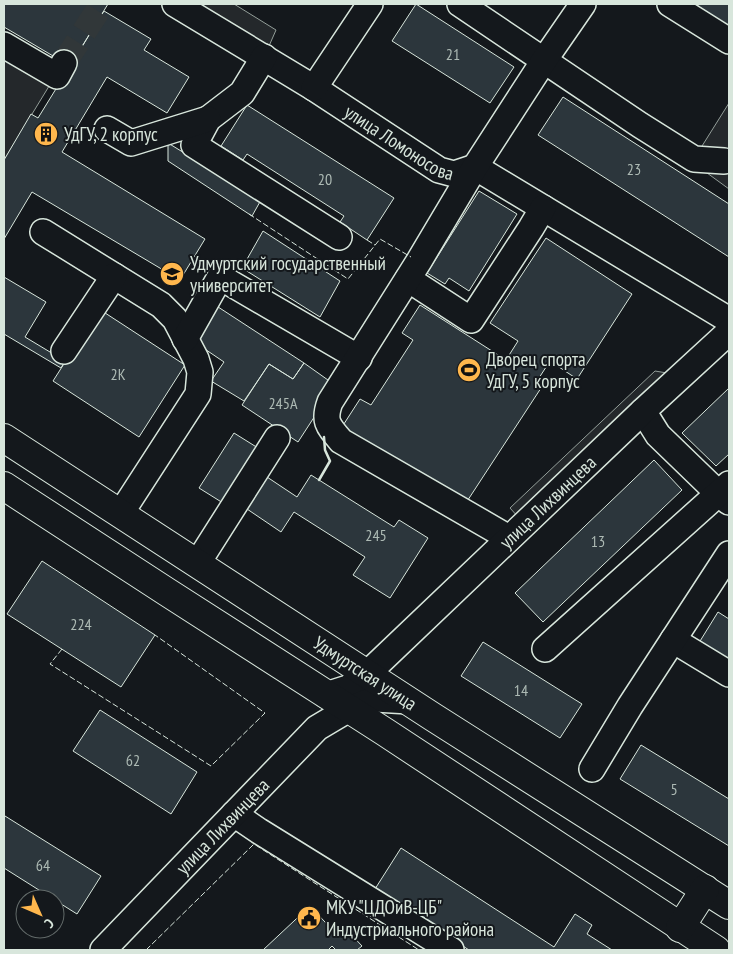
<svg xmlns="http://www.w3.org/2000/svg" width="733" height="954" viewBox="0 0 733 954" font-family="'PT Sans Narrow',sans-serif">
	<rect width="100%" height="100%" fill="#14181c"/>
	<path fill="#24282b" stroke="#939e99" d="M199 4H234L276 30 269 46Z
		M4 54 54 78 4 160Z
		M729 103V189L692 162Z
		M655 371 673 374 519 518 510 508Z"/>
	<path fill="#2c363c" stroke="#d8e6dc" d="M4 4H108L70 66 4 27Z
		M416 4 514 67 490 103 392 41Z
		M695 4H729V26Z
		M104 11 151 39 144 50 189 77 167 113 107 77 62 152 205 239 180 280 32 192 4 239V160L31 114 38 118Z
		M563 97 729 204V257L538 135Z
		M247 105 394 198 367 240 340 222 344 216 247 154 243 160 221 146Z
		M168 143 261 200 252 216 168 161Z
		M479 191 517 214 469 291 449 278 445 284 427 273Z
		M263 231 340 281 320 317 242 268Z
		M546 238 632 294 577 379 550 361 537 381 543 385 462 509 340 430 360 399 371 405 413 340 402 333 420 305 506 360 518 341 490 323Z
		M4 277 46 302 25 337 65 361 61 368 4 334Z
		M212 303 304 363 293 379 269 364 244 401 211 381 224 362 190 339Z
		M99 309 185 365 139 437 53 381Z
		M304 363 335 385 298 442 242 405 269 364 293 379Z
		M729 388V454L716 466 682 433Z
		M234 433 258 448 223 503 199 488Z
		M654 460 682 490 543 622 515 593Z
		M311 475 394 527 399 520 428 538 390 598 353 575 365 557 294 512 281 532 247 509 267 477 297 497Z
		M42 561 155 635 121 687 7 614Z
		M718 612 729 619V666L697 646Z
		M483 642 582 704 560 738 461 676Z
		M100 710 197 772 171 814 73 751Z
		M641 745 729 799V846L620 779Z
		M5 816 101 876 77 914 4 868V818Z
		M401 848 554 947 575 914 592 925 587 934 612 950H469L375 889Z
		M310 906 339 937 347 930 362 946 357 950H336L332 946 328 950H263Z"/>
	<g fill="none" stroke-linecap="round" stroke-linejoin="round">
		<path stroke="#313739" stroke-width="25" stroke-dasharray="25 12" stroke-linecap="butt" d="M64 63 102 4"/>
		<g stroke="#d8e6dc" stroke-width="28">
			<g id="minor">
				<path id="s1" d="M175 4 314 88 439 170 454 174 475 167 729 320"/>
				<path d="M460 4 640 125 694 159 724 161"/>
				<path d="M670 4 729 41"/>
				<path d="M4 45 57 76 64 63"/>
				<path d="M264 57 242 93 208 119 194 145 339 237"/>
				<path d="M314 88 370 4"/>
				<path d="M107 129 131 143 208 119"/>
				<path d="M43 232 161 305 175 319 196 359 200 372 198 394 121 513"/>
				<path d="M408 279 471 320 531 228 543 208"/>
				<path d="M185 339 220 277 359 358"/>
				<path d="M64 351 114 276"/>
				<path d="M643 411 658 435 719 494 729 502"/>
				<path d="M509 538 341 441C328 426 323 421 330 402L419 261 475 167 545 59 583 4"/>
				<path d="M197 564 277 438"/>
				<path d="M673 640 729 674"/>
				<path d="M545 649 729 484"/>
				<path id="s2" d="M326 695 348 688 367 674 643 411 729 332"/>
				<path d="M592 769 630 706 729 554"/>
				<path d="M234 814 259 831 451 950"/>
				<path id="s3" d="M103 950 317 728 349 709 375 699 409 701"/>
			</g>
		</g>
		<g stroke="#d8e6dc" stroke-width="30">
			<g id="major">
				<path id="s4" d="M4 438 433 717 729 905"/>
				<path d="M4 486 167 592 385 732 716 950"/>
				<path d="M680 928 705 889"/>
			</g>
		</g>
		<use href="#minor" stroke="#14181c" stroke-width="25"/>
		<use href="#major" stroke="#14181c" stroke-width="28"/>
		<path stroke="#d8e6dc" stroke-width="1" stroke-dasharray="6 2.5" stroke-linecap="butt" d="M249 214 348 279 380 239 411 257
			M367 240 375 245
			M62 649 50 664 211 766 265 713 155 635
			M146 950 254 844 419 950"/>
		<path stroke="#d8e6dc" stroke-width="2.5" d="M319 480 330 461 325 450 324 437"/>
	</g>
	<defs>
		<g id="building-disc" transform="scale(1.25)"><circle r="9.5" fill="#ffb74d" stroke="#14181c"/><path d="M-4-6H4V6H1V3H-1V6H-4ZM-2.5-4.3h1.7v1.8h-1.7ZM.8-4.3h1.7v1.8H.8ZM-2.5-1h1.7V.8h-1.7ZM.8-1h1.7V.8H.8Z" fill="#111"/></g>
		<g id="university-disc" transform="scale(1.25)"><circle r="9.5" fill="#ffb74d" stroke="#14181c"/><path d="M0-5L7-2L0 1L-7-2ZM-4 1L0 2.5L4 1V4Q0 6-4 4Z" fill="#111"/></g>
		<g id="stadium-disc" transform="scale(1.25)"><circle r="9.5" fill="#ffb74d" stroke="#14181c"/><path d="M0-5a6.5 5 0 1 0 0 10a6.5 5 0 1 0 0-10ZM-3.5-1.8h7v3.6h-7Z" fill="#111"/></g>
		<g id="civic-disc" transform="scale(1.25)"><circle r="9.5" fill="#ffb74d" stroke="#14181c"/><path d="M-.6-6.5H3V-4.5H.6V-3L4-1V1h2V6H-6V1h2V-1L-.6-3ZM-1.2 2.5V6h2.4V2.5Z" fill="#111"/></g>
	</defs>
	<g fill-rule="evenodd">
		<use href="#building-disc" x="46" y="134"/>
		<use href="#university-disc" x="172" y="274"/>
		<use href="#stadium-disc" x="469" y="370"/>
		<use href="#civic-disc" x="309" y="918"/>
	</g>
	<g text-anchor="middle" stroke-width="4" stroke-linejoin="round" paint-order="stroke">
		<g font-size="16" fill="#adbab4">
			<text x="453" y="60">21</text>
			<text x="634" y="175">23</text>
			<text x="325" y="185">20</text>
			<text x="118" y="380">2К</text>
			<text x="283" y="409">245А</text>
			<text x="376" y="541">245</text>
			<text x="598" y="547">13</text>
			<text x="81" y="630">224</text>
			<text x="521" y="696">14</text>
			<text x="133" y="766">62</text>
			<text x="674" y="795">5</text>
			<text x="43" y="871">64</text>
		</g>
		<g font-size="19" fill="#d8e6dc" stroke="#14181c" text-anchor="start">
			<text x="64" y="141">УдГУ, 2 корпус</text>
			<text x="190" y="270">Удмуртский государственный<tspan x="190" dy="22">университет</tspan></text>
			<text x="486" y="366">Дворец спорта<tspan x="486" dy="22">УдГУ, 5 корпус</tspan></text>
			<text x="326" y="914">МКУ "ЦДОиВ-ЦБ"<tspan x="326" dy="22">Индустриального района</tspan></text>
		</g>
		<g font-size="19" fill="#d8e6dc" stroke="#14181c">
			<text dy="7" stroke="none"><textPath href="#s1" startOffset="264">улица Ломоносова</textPath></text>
			<text dy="7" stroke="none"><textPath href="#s2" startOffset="296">улица Лихвинцева</textPath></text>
			<text dy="7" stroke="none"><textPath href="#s4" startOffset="431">Удмуртская улица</textPath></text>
			<text dy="7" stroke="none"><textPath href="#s3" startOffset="172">улица Лихвинцева</textPath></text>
		</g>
	</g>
	<rect width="733" height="954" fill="none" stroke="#d8e6dc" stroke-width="10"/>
	<g transform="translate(40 914) rotate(135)"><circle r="24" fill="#14181c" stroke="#626a69"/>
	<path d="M0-4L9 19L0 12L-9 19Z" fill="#ffb74d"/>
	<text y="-8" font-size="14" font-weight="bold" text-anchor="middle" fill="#d8e6dc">С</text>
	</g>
</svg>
